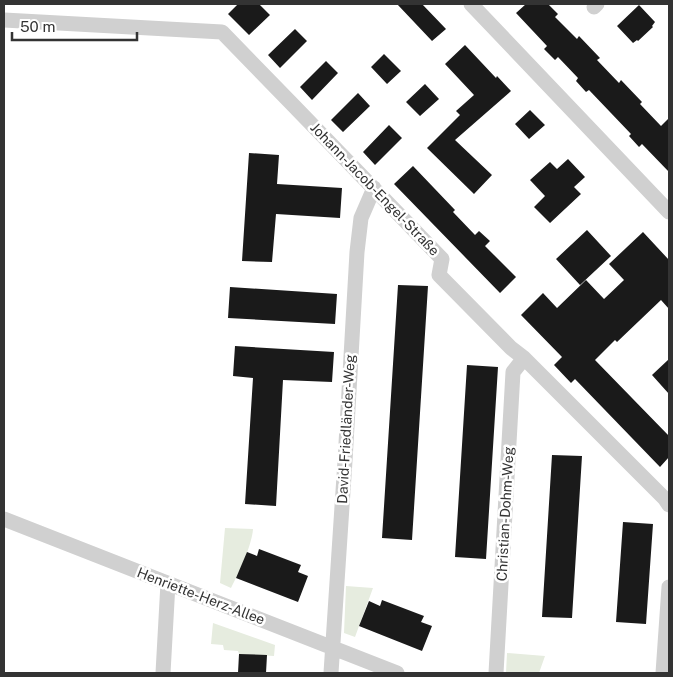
<svg xmlns="http://www.w3.org/2000/svg" width="673" height="677" viewBox="0 0 673 677" font-family="'Public Sans',sans-serif">
	<rect width="100%" height="100%" fill="#fff"/>
	<path fill="#e6ecdf" d="M225 528 253 529C252 545 239 573 231 588L220 583Z
		M346 586 373 588 355 637 344 633Z
		M213 623 275 645 274 656 239 654 238 651 224 650 223 645 211 644Z
		M507 653 545 656 539 673H506Z"/>
	<path fill="#1a1a1a" d="M238 4H259L270 15 249 35 228 14Z
		M397 4H422L446 29 432 41Z
		M526 4H548L558 14 555 17 577 39 579 36 600 58 597 60 619 83 621 80 642 102 640 104 661 126 669 118V172L642 144 639 147 629 136 631 134 589 90 586 92 576 81 578 78 558 57 555 60 544 49 547 46 516 13Z
		M639 5 655 22 652 26 653 27 638 41 637 40 633 43 617 26Z
		M295 29 307 41 280 68 268 55Z
		M465 45 496 78 497 76 511 91 455 140 492 175 474 194 427 148 460 115 456 111 474 95 445 64Z
		M384 54 401 71 387 84 371 67Z
		M326 61 338 73 312 100 300 87Z
		M425 84 439 99 420 116 406 102Z
		M358 93 370 106 343 132 331 120Z
		M530 110 545 125 529 139 515 124Z
		M389 125 402 138 375 165 363 152Z
		M249 153 279 155 277 184 342 188 340 218 276 214 272 262 242 261Z
		M568 159 585 177 574 187 581 194 550 223 534 207 545 196 530 180 550 162 557 169Z
		M413 166 455 210 453 212 475 235 479 231 490 241 485 246 516 277 500 293 394 184Z
		M587 230 611 256 580 285 556 259Z
		M643 232 669 260V309L661 300 617 342 615 340 595 360 669 436V457L660 467 575 379 571 383 554 365 562 357 521 315 543 293 557 308 586 280 604 299 624 280 609 264Z
		M398 285 428 286 412 540 382 538Z
		M230 287 337 294 335 324 228 318Z
		M235 346 334 352 332 382 283 380 276 506 245 504 253 378 233 376Z
		M669 359V394L652 375Z
		M467 365 498 367 486 559 455 557Z
		M552 455 582 456 572 618 542 617Z
		M623 522 653 524 646 624 616 622Z
		M259 549 301 565 298 572 308 576 298 602 236 578 247 552 257 556Z
		M382 600 424 616 421 622 432 626 422 651 359 626 369 601 380 606Z
		M239 654 267 655 266 673H238Z"/>
	<g fill="none" stroke-linecap="round" stroke-linejoin="round">
		<path stroke="#d0d0d0" stroke-width="15" d="M471 4 669 212
			M594 7 597 4
			M4 20 222 32 293 105 442 259 439 275 511 348 524 358 665 499 669 505
			M4 519 397 673
			M163 673 168 583
			M331 673 345 461 357 252 361 218 374 188
			M496 673 513 372 524 358
			M663 673 669 587"/>
	</g>
	<g text-anchor="middle" stroke-width="5" stroke-linejoin="round" paint-order="stroke">
		<g font-size="14" fill="#333" stroke="#fff">
			<text transform="translate(375 189) rotate(46)" y="5">Johann-Jacob-Engel-Straße</text>
			<text transform="translate(346 429) rotate(-87)" y="5">David-Friedländer-Weg</text>
			<text transform="translate(505 514) rotate(-87)" y="5">Christian-Dohm-Weg</text>
			<text transform="translate(201 596) rotate(21)" y="5">Henriette-Herz-Allee</text>
		</g>
	</g>
	<rect width="673" height="677" fill="none" stroke="#333333" stroke-width="10"/>
	<path d="M12 32v8h125v-8" fill="none" stroke="#333333" stroke-width="2.5"/>
	<text x="20" y="32" font-size="15" fill="#333333" stroke="#ffffff" stroke-width="4" paint-order="stroke">50 m</text>
</svg>
